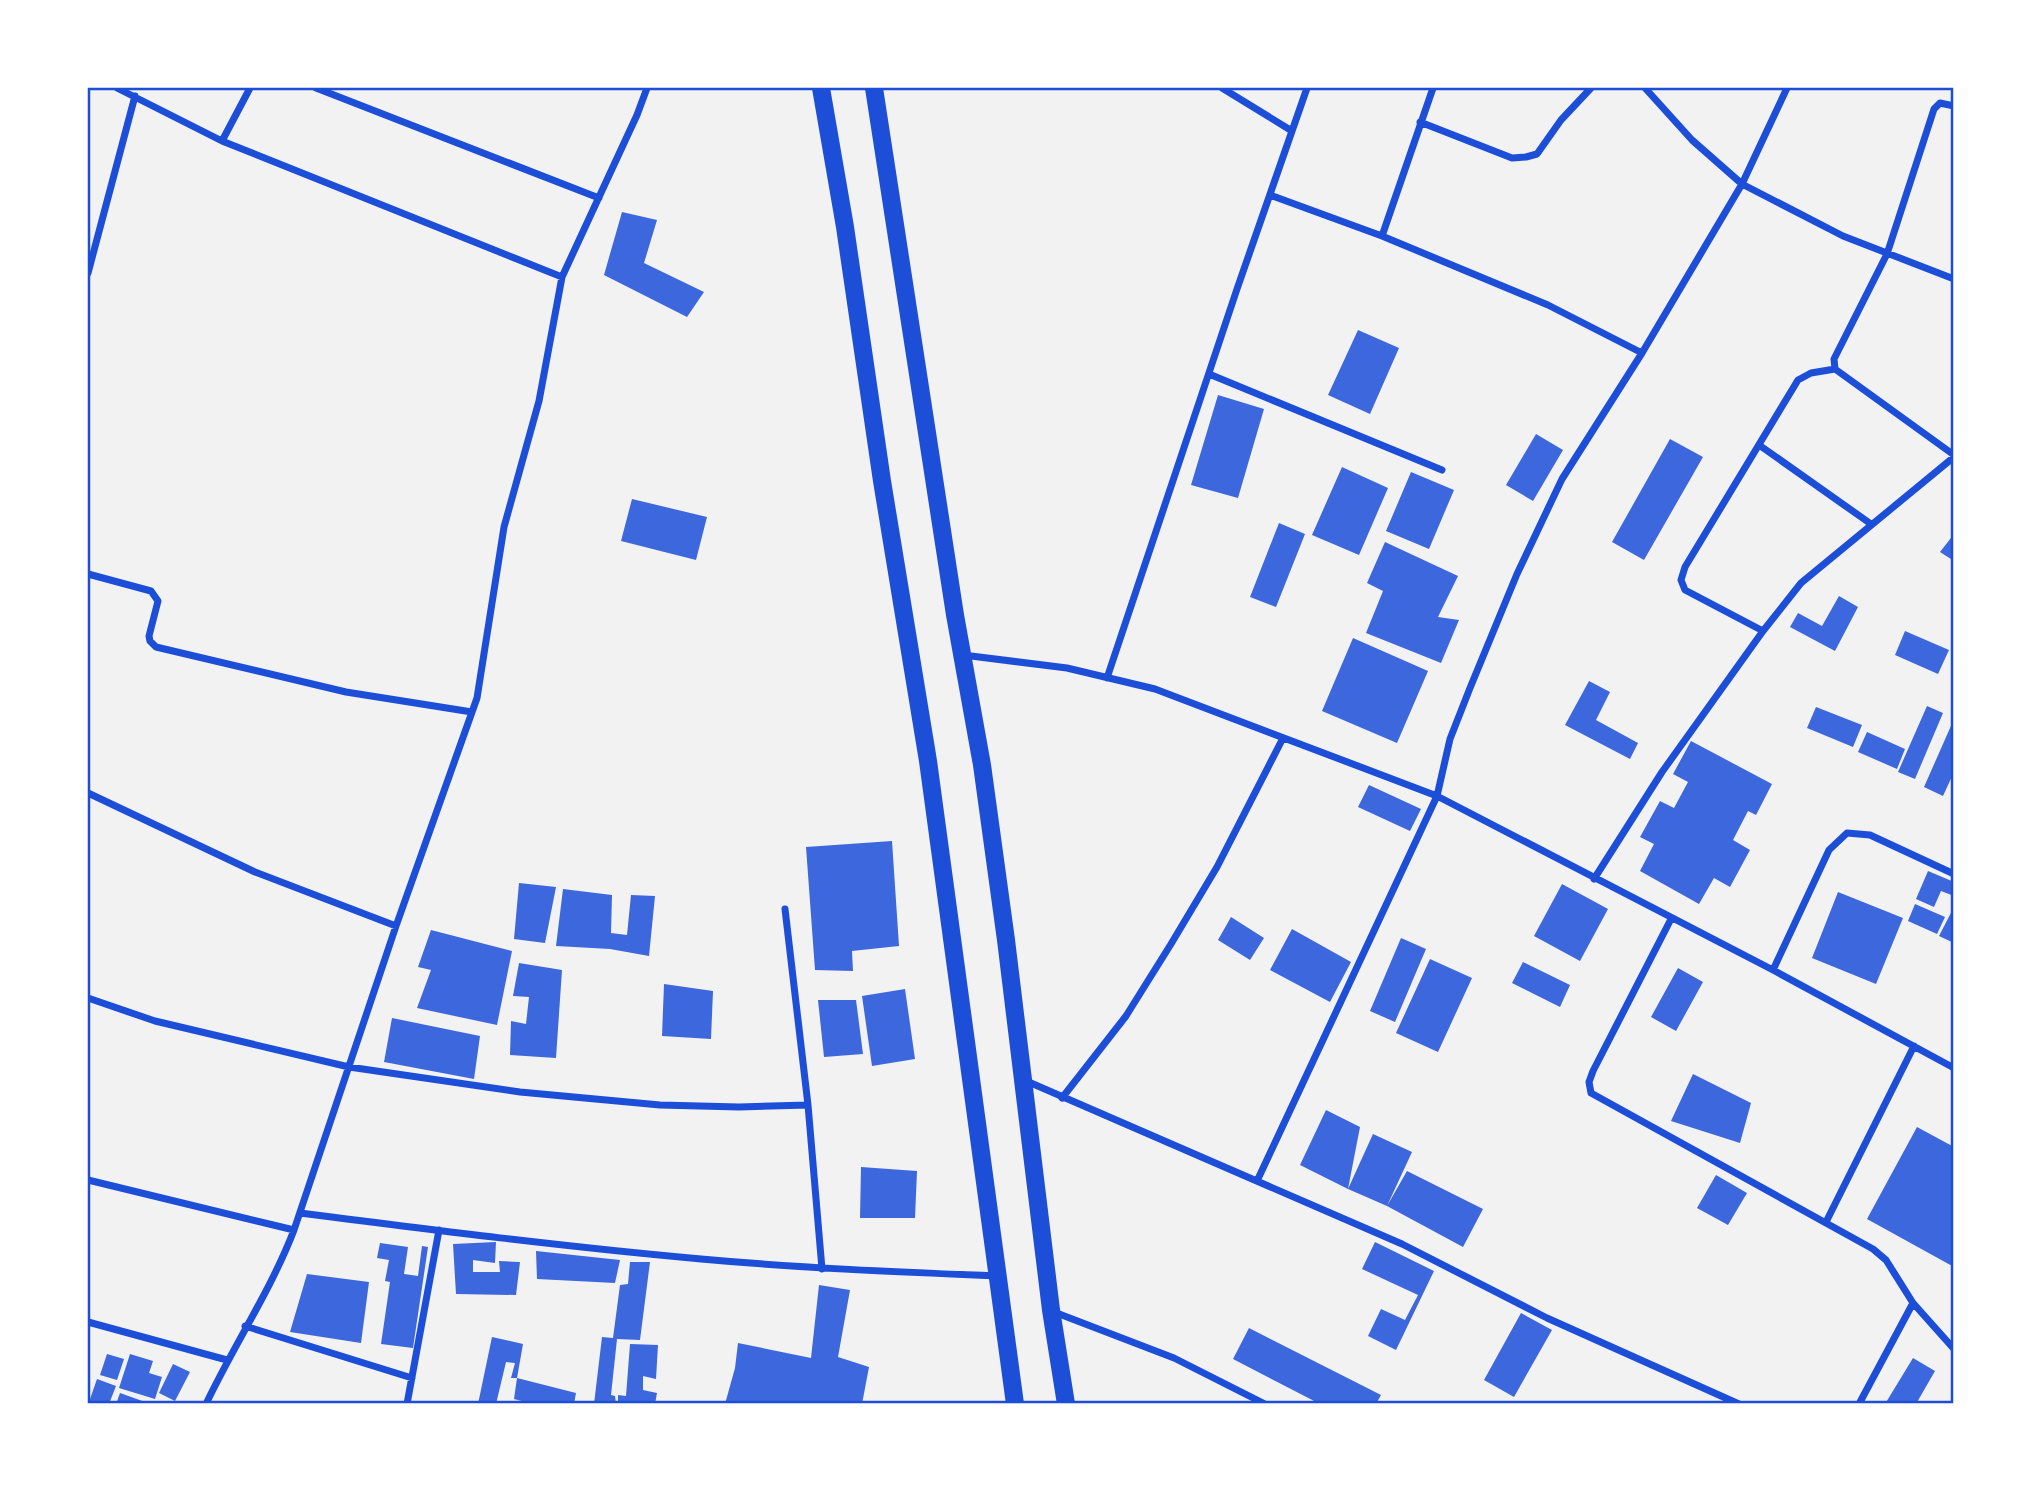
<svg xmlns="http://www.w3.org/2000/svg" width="2041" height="1491" viewBox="0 0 2041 1491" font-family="'Public Sans',sans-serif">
	<rect width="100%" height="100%" fill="#f2f2f2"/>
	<path fill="#3d67dc" d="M622 212 657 220 644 263 704 292 687 317 604 275Z
		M1358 330 1399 348 1370 414 1328 395Z
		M1218 395 1264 409 1238 498 1191 485Z
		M1536 434 1563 450 1533 501 1506 485Z
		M1670 439 1703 457 1644 560 1612 542Z
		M1342 467 1388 488 1359 555 1312 535Z
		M1411 472 1454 490 1429 549 1386 531Z
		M632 499 707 517 696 560 621 541Z
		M1279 523 1305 534 1276 607 1250 597Z
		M1954 534V561L1940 552Z
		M1385 542 1458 576 1438 617 1459 620 1441 663 1366 633 1383 591 1367 583Z
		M1839 596 1858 607 1835 651 1790 627 1798 613 1822 626Z
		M1905 631 1949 650 1938 674 1895 655Z
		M1353 638 1428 671 1397 743 1322 711Z
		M1589 681 1610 692 1596 720 1638 743 1630 759 1565 725Z
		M1927 706 1943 713 1915 779 1898 772Z
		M1816 707 1862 725 1853 747 1807 728Z
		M1954 719V772L1943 796 1924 787Z
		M1867 732 1905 749 1897 769 1858 752Z
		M1691 741 1772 784 1756 815 1748 811 1733 840 1750 850 1730 887 1714 878 1699 904 1640 871 1654 844 1640 837 1660 801 1674 808 1688 782 1673 774Z
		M1369 785 1421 809 1410 831 1358 807Z
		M892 841 899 946 852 951 853 971 815 970 806 847Z
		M1928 871 1954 882V896L1941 891 1934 907 1916 899Z
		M519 883 556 887 545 943 514 939Z
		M1562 884 1608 909 1580 961 1534 936Z
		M563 889 612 895 611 933 627 935 631 895 655 896 649 956 610 949 556 946Z
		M1838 892 1903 918 1876 984 1812 958Z
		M1915 904 1945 917 1937 934 1908 921Z
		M1954 907V943L1939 936Z
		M1231 917 1264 938 1250 960 1218 940Z
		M1292 929 1351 962 1330 1002 1270 970Z
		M431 930 512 951 497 1025 417 1008 431 970 418 967Z
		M1401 938 1426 949 1395 1022 1370 1011Z
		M1430 959 1472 978 1438 1052 1396 1033Z
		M1523 962 1570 985 1560 1007 1512 983Z
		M519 963 562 970 556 1058 510 1055 511 1021 526 1024 529 997 513 996Z
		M1678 968 1703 982 1676 1031 1651 1017Z
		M664 984 713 991 711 1039 662 1036Z
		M905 989 915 1059 872 1066 862 996Z
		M818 1000H856L863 1054 824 1057Z
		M392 1018 480 1036 474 1079 384 1062Z
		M1693 1074 1751 1103 1740 1143 1671 1121Z
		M1326 1110 1360 1127 1348 1189 1373 1134 1412 1152 1387 1206 1348 1189 1300 1165Z
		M1917 1127 1954 1147V1267L1867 1219Z
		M861 1167 917 1171 915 1218H860Z
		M1407 1171 1483 1209 1463 1247 1387 1206Z
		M1716 1175 1747 1193 1728 1225 1697 1208Z
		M496 1242 495 1263 473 1260V1272H500L499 1261 520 1262 516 1295 456 1294 453 1244Z
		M1375 1242 1434 1271 1396 1350 1368 1336 1381 1309 1405 1320 1418 1295 1362 1269Z
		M380 1243 408 1247 404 1274 418 1276 422 1246 428 1247 413 1348 381 1344 390 1282 385 1281 389 1260 377 1258Z
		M536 1251 620 1260 615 1283 537 1279Z
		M630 1262H650L640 1340 617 1339 611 1395 615 1396 616 1404H594L602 1337 613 1338 620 1285 628 1284Z
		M307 1274 369 1282 361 1343 290 1332Z
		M819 1285 850 1290 838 1357 869 1367 862 1404H725L735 1368 738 1343 811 1358Z
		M1521 1313 1552 1330 1514 1397 1484 1380Z
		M1249 1328 1381 1395 1376 1404H1320L1233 1359Z
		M492 1337 523 1344 517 1378H511L515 1363 506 1362 496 1404H478Z
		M630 1344 658 1345 656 1379 643 1376V1390L657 1393 655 1404H618V1395L626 1396Z
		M107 1354 124 1359 117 1380 100 1375Z
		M130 1354 153 1361 149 1373 162 1377 155 1399 119 1388Z
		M1913 1358 1935 1371 1916 1404H1885Z
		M173 1364 190 1372 175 1401 159 1393Z
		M517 1378 576 1393 574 1404H533L514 1399Z
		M97 1379 116 1386 109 1404 89 1402Z
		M120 1393 148 1403V1404H116Z"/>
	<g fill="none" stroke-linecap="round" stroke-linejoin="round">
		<path stroke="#1d4ed8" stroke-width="7" d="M117 88 222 141 562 277
			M316 88 599 198
			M1222 88 1292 131
			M1645 88 1692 140 1742 184 1843 236 1954 279
			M1954 106 1940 103 1934 109 1887 254 1834 359 1835 369 1954 455
			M1420 122 1512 158 1526 157 1537 154 1561 120 1591 88
			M222 141 250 88
			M1270 195 1382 236 1548 305 1642 353
			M1382 236 1433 88
			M88 273 135 96
			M1209 374 1442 470
			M1759 445 1871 524
			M88 574 151 591 158 601 149 636 150 641 156 647 346 692 472 712
			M1763 631 1685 590 1681 580 1685 567 1798 380 1811 373 1835 369
			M963 655 1067 668 1155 689 1437 796 1773 970 1954 1068
			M1107 678 1237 289 1307 88
			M88 793 255 872 396 926
			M1594 879 1662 772 1763 631 1801 583 1954 457
			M785 909 808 1105 822 1269
			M1671 919 1593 1071 1589 1082 1591 1093 1873 1249 1886 1260 1913 1303 1954 1349
			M1773 970 1829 850 1847 833 1870 835 1954 874
			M88 998 155 1021 349 1067 520 1092 660 1105 739 1107 808 1105
			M1024 1080 1402 1244 1547 1318 1739 1404
			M1062 1098 1126 1016 1171 944 1217 867 1283 738
			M88 1180 294 1230
			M1257 1181 1437 796 1450 739 1470 688 1517 574 1562 479 1642 353 1742 184 1787 88
			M300 1213C433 1230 567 1247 701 1259 800 1268 898 1272 998 1276
			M1826 1222 1914 1046
			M1054 1312 1174 1358 1265 1404
			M88 1322 227 1360
			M245 1326 412 1378
			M206 1404C234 1345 271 1290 294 1230L396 926 477 698 504 527 539 401 562 277 637 115 647 88
			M407 1404 439 1230
			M1859 1404 1913 1303"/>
		<path stroke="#1d4ed8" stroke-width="18" d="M821 88 845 227 882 481 928 761 1015 1404
			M874 88 955 615 982 765 1006 940 1051 1310 1066 1404"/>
	</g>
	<rect width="2041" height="1491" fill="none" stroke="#ffffff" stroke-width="178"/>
	<rect x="89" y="89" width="1863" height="1313" fill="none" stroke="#1d4ed8" stroke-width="2.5"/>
</svg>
